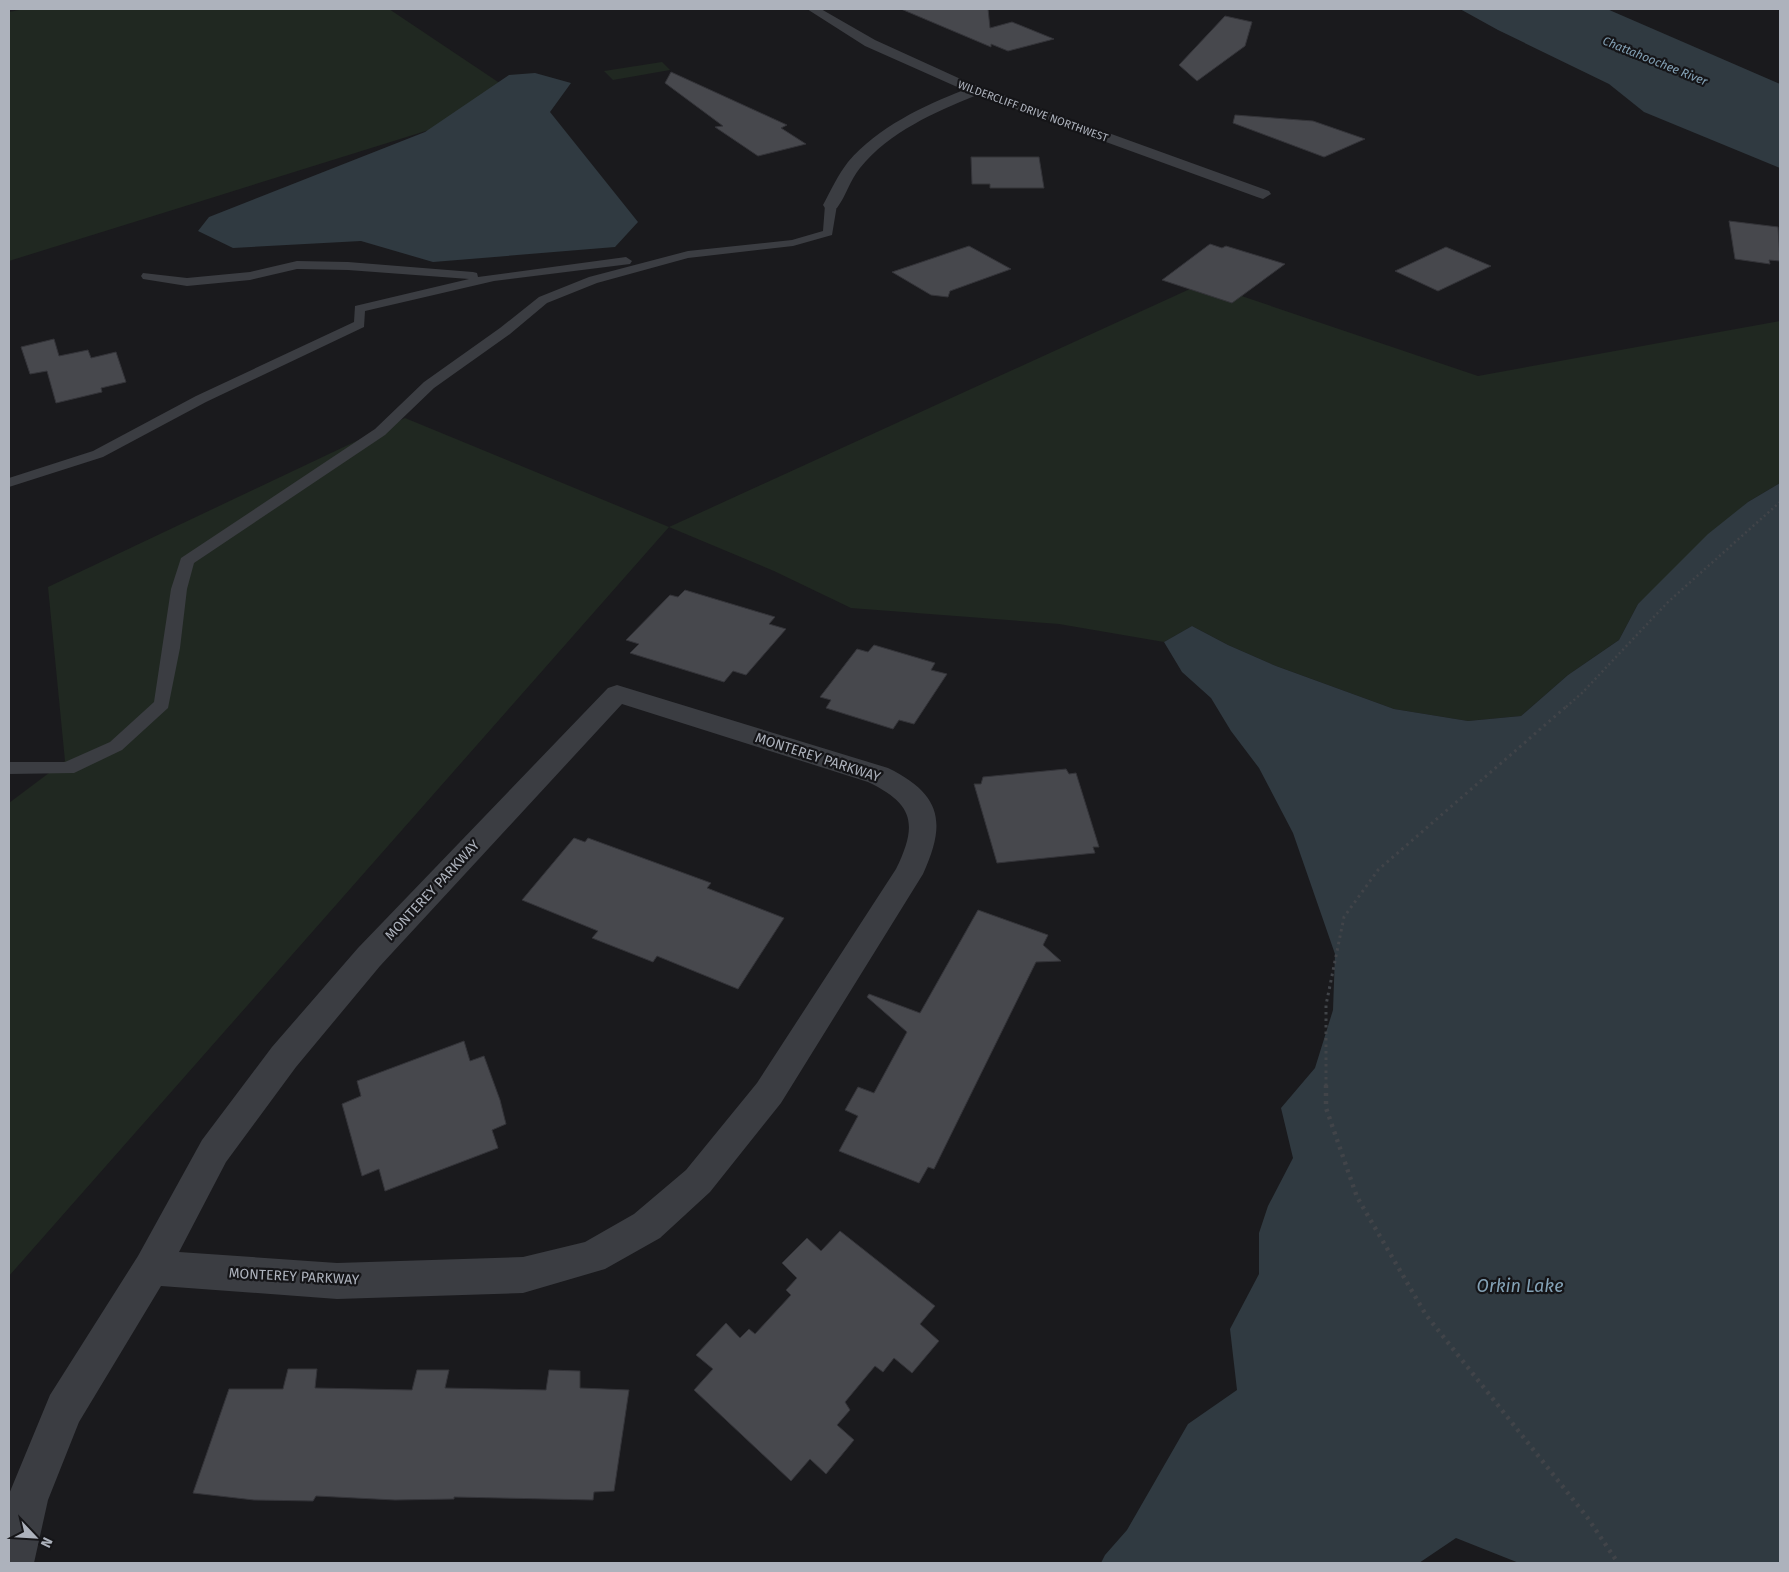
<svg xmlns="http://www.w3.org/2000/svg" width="1789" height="1572" viewBox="0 0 1789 1572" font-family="'Fira Sans',sans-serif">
	<rect width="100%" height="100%" fill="#1a1a1d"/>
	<path fill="#202821" d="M24 9H389L525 100 9 261V12Z
		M662 62 670 70 613 80 604 71Z
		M1203 283 1478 376 1780 321V483L1748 502 1638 604 1619 640 1568 675 1521 716 1468 721 1394 709 1276 666 1228 645 1192 626 1164 642 1059 624 851 608 774 571 669 527 9 1276V803L65 761 48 587 405 418 669 527Z"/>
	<path fill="#303a41" d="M1460 9H1607L1780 84V168L1644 112 1609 84 1498 30Z
		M535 73 571 83 550 112 638 222 615 247 433 262 361 241 233 248 198 231 209 217 425 132 509 75Z
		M1780 483V1563H1519L1456 1538 1419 1563H1101L1105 1555 1127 1530 1188 1424 1237 1390 1230 1329 1259 1274V1233L1268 1206 1293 1158 1281 1108 1315 1068 1333 1010 1335 954 1293 833 1259 768 1231 731 1211 698 1182 672 1164 642 1192 626 1228 645 1276 666 1394 709 1468 721 1521 716 1568 675 1619 640 1638 604 1708 534 1748 502Z"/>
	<path fill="#47484d" stroke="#343439" d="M901 9H988L990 28 1012 22 1054 39 1008 51 991 44V47Z
		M1225 16 1252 22 1245 46 1197 81 1179 65Z
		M671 72 787 125 781 128 806 144 758 156 715 127 723 126 665 83Z
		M1235 115 1313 121 1365 139 1324 157 1233 123Z
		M971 157H1039L1044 188H990V184H972Z
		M1729 221 1778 227 1780 261 1769 260 1770 264 1735 259Z
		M1210 244 1222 248 1226 246 1285 264 1232 303 1162 280Z
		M969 246 1011 269 950 291 948 297 931 295 892 272Z
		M1446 247 1491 266 1438 291 1395 271Z
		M54 339 59 356 88 350 91 358 116 352 126 382 101 388 102 392 56 403 47 371 30 374 21 347Z
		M685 590 775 617 769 624 786 629 746 675 733 671 724 682 630 653 639 644 626 640 670 595 678 597Z
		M874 645 935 663 931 670 947 674 914 724 899 720 893 729 826 708 831 700 820 697 857 649 868 652Z
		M1066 769 1069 774 1076 773 1099 847H1093L1095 853 997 863 974 784H981L983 777Z
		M574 838 585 842 588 838 711 883 707 888 784 918 738 989 657 956 653 962 592 938 598 931 522 900Z
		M978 910 1048 935 1043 945 1061 961 1036 962 934 1169 928 1167 919 1183 839 1151 858 1116 845 1110 858 1087 874 1093 907 1032 867 997 869 994 920 1013Z
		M464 1041 470 1061 484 1056 500 1100 506 1124 492 1130 498 1148 385 1191 379 1169 362 1176 342 1104 361 1096 357 1081Z
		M840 1231 935 1306 920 1324 939 1341 912 1373 894 1358 883 1372 875 1366 845 1402 850 1410 837 1425 854 1440 826 1474 810 1459 791 1481 694 1390 713 1369 696 1355 726 1323 740 1338 749 1329 755 1334 791 1295 786 1290 797 1278 782 1263 807 1238 821 1251Z
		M288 1369H317L315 1388 412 1390 417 1370H449L445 1388 546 1390 549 1370 580 1371V1388L629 1390 614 1491 594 1492 593 1500 454 1497V1499L395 1500 316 1496 313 1501 254 1500 193 1493 229 1389H283Z"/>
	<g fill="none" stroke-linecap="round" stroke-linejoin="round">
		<path stroke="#414449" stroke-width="2.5" stroke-dasharray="2 3" stroke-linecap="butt" d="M1566 707 1582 693 1668 602 1780 502"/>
		<path stroke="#414449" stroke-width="3" stroke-dasharray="2.5 4" stroke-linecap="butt" d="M1326 1086V1005L1344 917 1378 870 1568 705"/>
		<path stroke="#414449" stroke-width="4.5" stroke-dasharray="3 5" stroke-linecap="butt" d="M1326 1085V1108L1357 1197 1426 1315 1587 1517 1618 1563"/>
		<path fill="#3b3d42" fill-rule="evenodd" d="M831 202 837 205 832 235 793 246 688 258 597 283 547 303 510 334 434 388 385 435 194 563 187 589 180 648 168 708 122 750 74 773 9 774V762H65L110 742 154 702 171 589 181 558 375 429 424 382 500 328 539 297 589 277 688 251 792 240 823 231 825 205Z
			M626 257 632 261 630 264 494 281 365 311 364 327 206 402 103 457 9 487V478L93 451 196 396 354 322 355 306 469 279 348 270 297 269 250 280 187 286 143 279 141 276 143 273 187 278 250 272 297 261 348 262 473 272 477 273 478 277Z"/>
		<path fill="#3b3d42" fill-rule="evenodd" d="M807 9H821L875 40 965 81 1269 191 1271 194 1263 199 1257 197 977 95C935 112 889 132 860 168 850 180 846 196 837 208H825L823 205C831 190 838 175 848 162 878 127 923 106 964 90L865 46Z
			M617 685 888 768C941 794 947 822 923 874L781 1103 710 1192 660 1238 605 1269 523 1293 337 1299 161 1286 79 1422 48 1500 34 1563H9V1494L50 1395 138 1256 202 1140 272 1047 358 948 608 688ZM622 704 868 782C914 804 918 824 896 869L757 1083 686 1170 634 1214 585 1242 523 1257 337 1263 179 1252 226 1162 296 1067 380 966Z"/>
	</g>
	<g text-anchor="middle" stroke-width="4.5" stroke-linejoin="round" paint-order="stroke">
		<g font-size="11" fill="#adb2bc" stroke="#151518">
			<text transform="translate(1033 111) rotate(20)" y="4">WILDERCLIFF DRIVE NORTHWEST</text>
		</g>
		<g font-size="12" font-style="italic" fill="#84a2b6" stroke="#151518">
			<text transform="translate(1655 61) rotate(22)" y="4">Chattahoochee River</text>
		</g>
		<g font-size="14" fill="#adb2bc" stroke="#151518">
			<text transform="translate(818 757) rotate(18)" y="5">MONTEREY PARKWAY</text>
			<text transform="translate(432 890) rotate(-47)" y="5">MONTEREY PARKWAY</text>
			<text transform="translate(294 1276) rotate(3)" y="5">MONTEREY PARKWAY</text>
		</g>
		<g font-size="18" font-style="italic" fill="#84a2b6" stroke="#151518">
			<text x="1520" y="1292">Orkin Lake</text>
		</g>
	</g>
	<rect width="1789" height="1572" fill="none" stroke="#adb2bc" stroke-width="20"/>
	<g transform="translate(35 1537) rotate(115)" stroke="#151518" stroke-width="4" paint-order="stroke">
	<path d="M0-4L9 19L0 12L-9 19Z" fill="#adb2bc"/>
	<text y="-8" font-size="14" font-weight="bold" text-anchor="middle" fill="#adb2bc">N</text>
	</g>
</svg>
